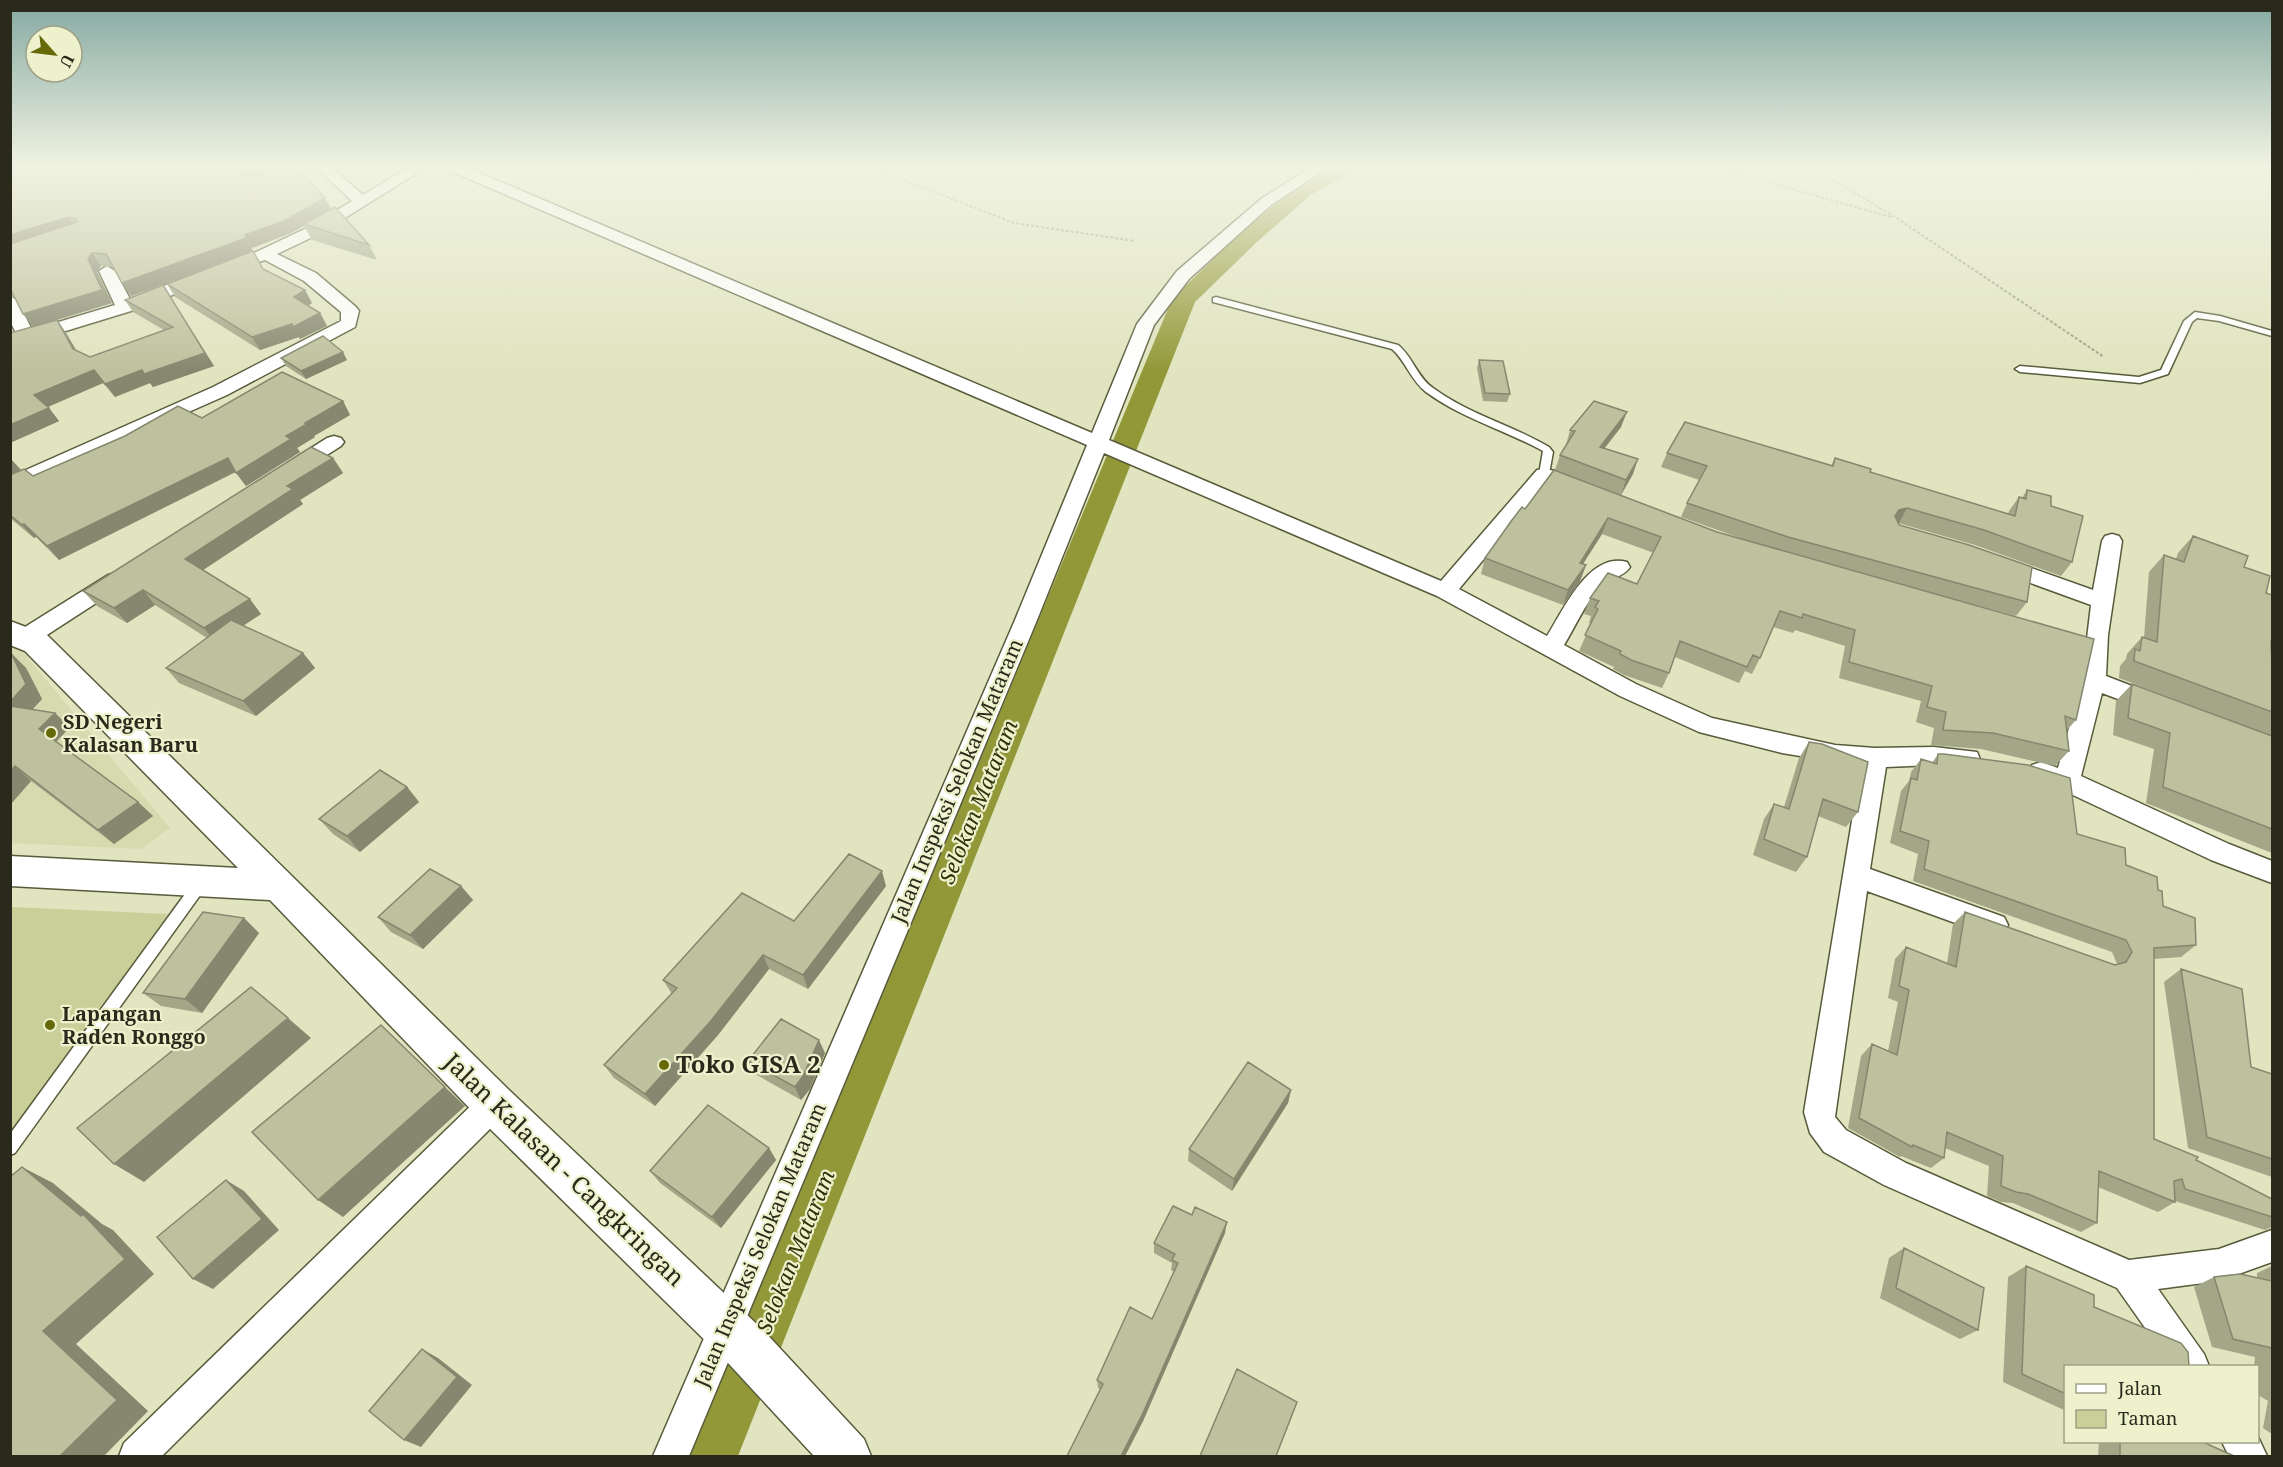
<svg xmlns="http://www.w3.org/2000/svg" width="2283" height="1467" viewBox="0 0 2283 1467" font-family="'Noto Serif',serif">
	<rect width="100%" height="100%" fill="#e0e4bf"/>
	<path fill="#d6dbaf" d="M11 638 170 828 141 849 11 843Z"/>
	<path fill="#c9cf98" d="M11 907 168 914 11 1137Z"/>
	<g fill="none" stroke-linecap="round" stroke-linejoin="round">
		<path fill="#929838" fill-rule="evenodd" d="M1334 166H1359L1356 170 1312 194 1258 241 1195 302 738 1456H690L1172 299 1242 231 1298 186Z"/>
		<g stroke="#585a3a" stroke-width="3">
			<path id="service" d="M310 166H321L287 177 283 175Z
				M1216 297 1398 345C1413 357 1417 377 1433 388 1468 414 1512 425 1549 447L1553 452 1549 474 1544 477 1539 474 1543 451C1505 430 1461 418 1426 392 1411 381 1406 361 1392 349L1213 302V298Z
				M2195 312 2220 316 2272 331V336L2219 321 2197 318 2192 322 2168 374 2140 383 2020 372 2015 369 2020 366 2139 377 2161 370 2184 321Z
				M201 877 206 879 208 883 206 887 15 1153 10 1155V1134L196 879Z"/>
		</g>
		<g stroke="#585a3a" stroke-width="3">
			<path id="minor" d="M315 166H330L363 195 411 166H428L321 233 277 254 316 273 356 307 359 311 355 327 227 395 10 491V477L213 387 341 321V312L304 281 265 260 256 263 248 258 250 255 309 227 352 201Z
				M444 166H463L1092 433 1137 324 1177 271 1261 199 1313 166H1330L1271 205 1189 279 1154 325 1109 440 1441 581 1537 470C1552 466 1571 478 1585 483L1588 488 1585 493 1578 494 1547 483 1459 589 1547 636C1563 611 1589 551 1627 562L1630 567C1623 578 1608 578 1599 588 1585 604 1575 627 1564 645L1636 684 1712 718 1835 745 1875 748 1934 747 1977 752 1980 759 1977 766 1968 769 1934 765 1886 767 1870 869 2004 917 2008 925 2004 933 1994 937 1867 891 1835 1117 1846 1130 1906 1163 2129 1260 2219 1249 2272 1230V1262L2219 1281 2158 1289 2204 1354 2209 1366H2172L2117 1288 1884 1185 1824 1152 1810 1133 1804 1112 1861 766 1782 753 1699 732 1620 696 1437 596 1104 453 1037 620 689 1456H653L1015 620 1087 445 446 169Z
				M107 266 115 271 130 299 194 274 200 273 208 278 206 282 131 311 10 348V337L17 335 10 321V296L18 301 32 330 115 305 99 271Z
				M334 436 341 438 344 442 341 446 300 472 293 474 286 472 283 468 286 464 327 438Z
				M2112 534 2119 536 2122 541 2108 635 2106 676 2163 698 2167 704 2163 710 2155 713 2102 693 2081 776 2229 844 2272 861V883L2211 860 2058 788 2032 779 2029 772 2032 765 2041 762 2058 768 2082 681 2091 605 1992 569 1989 564 1992 559 2000 557 2093 590 2102 541 2105 536Z
				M116 573 124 575 127 580 124 585 33 644 25 646 17 644 14 638 17 632 108 575Z
				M494 1090 505 1094 509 1104 505 1114 162 1456H119L124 1443 483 1094Z
				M2258 1437 2267 1456H2229L2222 1442H2258Z"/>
		</g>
		<g stroke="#585a3a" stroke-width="3">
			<path id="secondary" d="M10 621 47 635 509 1090 763 1330 864 1439 871 1456H814L729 1364 479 1118 270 900 10 886V856L238 868 25 651 10 645Z"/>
		</g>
		<path stroke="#9c9f82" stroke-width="2" stroke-dasharray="3 2" stroke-linecap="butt" d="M867 166 1014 223 1135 241
			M1710 166 1891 217
			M1811 166 1898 219 2104 357"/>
		<use href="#service" fill="#fff" fill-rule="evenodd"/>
		<use href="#minor" fill="#fff" fill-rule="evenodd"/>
		<use href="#secondary" fill="#fff" fill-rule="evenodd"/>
	</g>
	<path fill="#a3a687" d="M10 166 331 209 369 245 377 260 312 240 304 226 291 233 252 248 253 251 131 296 113 267 101 266 97 272 112 303 51 322 57 320 66 333 76 350 90 357 164 330 133 312 125 300 163 285 214 366 153 387 150 383 115 397 103 383 48 407 59 421 10 443V327L13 333 33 327 15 298 10 296Z
		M2168 166H2205L2201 172Z
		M263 269 312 303 308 306 320 313 327 326 300 339 299 337 260 350 175 297 167 284Z
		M281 358 347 360 306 379 286 366Z
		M1479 360 1510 394 1507 402 1483 401 1477 368Z
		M343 401 350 415 314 436 315 437 297 448 300 452 246 486 236 472 59 560 36 537 34 538 10 518V458L21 470 17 472 33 476 202 418Z
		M1621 427 1605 448 1633 474 1621 495 1555 470 1560 455 1566 445 1570 430Z
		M1667 453 1831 466 1835 458 1870 472 2008 514 2009 511 2019 497 2022 498 2027 490 2051 506 2072 562 2061 576 1975 545 1898 523 1899 525 2027 602 2016 616 1902 585 2076 720 2067 730 2069 751 2055 766 1981 749 1931 745 1934 728 1916 722 1921 701 1839 678 1845 646 1795 630 1793 633 1773 627 1760 658 1752 674 1745 671 1739 683 1675 657 1669 673 1662 688 1624 675 1613 669 1614 667 1579 651 1591 624 1589 623 1591 616 1584 614 1590 598 1637 584 1654 553 1602 534 1583 564 1586 565 1580 581 1563 605 1481 574 1485 558 1525 509 1554 470 1717 532 1760 545 1681 517 1687 503 1699 480 1661 467Z
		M333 458 343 473 300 500 303 504 203 570 261 614 243 626 303 653 315 668 256 716 179 683 166 668 207 638 155 605 127 623 97 606 83 591Z
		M2193 536 2244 567 2266 593 2272 595V736L2119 678 2120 666 2126 659 2127 654 2142 637 2144 638 2149 572 2164 555 2176 559 2178 553Z
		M11 653 26 668 42 699 32 709 70 727 56 742 138 802 153 816 114 844 31 781 10 805V654Z
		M2132 684 2272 736V853L2146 803 2154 749 2113 735 2116 701Z
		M1809 742 1858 812 1846 827 1818 816 1807 857 1796 872 1753 855 1764 819 1774 804 1784 807 1799 758Z
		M1938 754 2077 834 2126 865 2158 890 2163 906 2196 945 2181 957 2154 959V1139L2272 1199V1227L2265 1230 2175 1201V1202L2158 1212 2098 1187 2097 1223 2081 1232 2013 1203 2001 1202 1987 1196 1989 1166 1945 1148 1944 1158 1931 1168 1901 1156 1900 1157 1848 1128 1861 1056 1872 1044 1888 1051 1898 1002 1888 998 1895 959 1906 947 1947 963 1953 924 1965 912 2115 965 2117 964 2112 952 1913 881 1918 854 1890 843 1901 791 1909 781 1911 772 1921 759 1932 763Z
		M407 787 419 802 360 852 333 834 319 819Z
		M461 886 473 900 423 949 391 932 378 917Z
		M886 886 808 989 769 969 718 1035 655 1106 614 1078 604 1065 672 994 663 980 794 921Z
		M244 918 259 933 202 1013 161 1006 143 993Z
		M2181 969 2251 1067 2272 1074V1177L2188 1148 2164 982Z
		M825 1053 810 1089 801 1100 755 1074 748 1061Z
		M1291 1090 1288 1103 1232 1191 1188 1161 1189 1149Z
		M769 1148 776 1160 721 1228 660 1183 650 1171Z
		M1225 1233 1143 1421 1125 1456H1067L1100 1389 1098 1388 1097 1380 1152 1319 1174 1272 1171 1270 1172 1263 1154 1253V1243Z
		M1904 1248 1978 1330 1960 1339 1880 1298 1889 1258Z
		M2026 1266 2094 1307 2066 1366V1411L2003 1382 2008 1277Z
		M2272 1266V1434L2263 1428 2268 1401 2258 1395V1366H2254L2255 1357 2212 1347 2194 1287 2214 1277 2257 1278V1273Z
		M2099 1442H2203L2234 1456H2098Z"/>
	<path fill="#85876e" d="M260 166H293L249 184 241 175 242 172Z
		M325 198 332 210 304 224V226L291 233 252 248 245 235Z
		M69 217 78 230 10 250V235Z
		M246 238 253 251 131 296 122 283Z
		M92 253 101 266 97 272 112 303 33 327 23 314 88 259Z
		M305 290 312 303 301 310 294 297Z
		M171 298 214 366 153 387 150 383 115 397 105 384 142 370 205 353Z
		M320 313 327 326 300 339 299 337 260 350 252 337Z
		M57 320 66 333 83 362 73 349Z
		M343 352 347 360 306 379 301 371Z
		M94 370 103 383 45 408 34 395Z
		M343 401 350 415 314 436 315 437 297 448 300 452 246 486 236 473 305 423Z
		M49 408 59 421 10 443V425Z
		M1627 412 1621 427 1594 461 1600 447Z
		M10 458 21 470 10 475Z
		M228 458 237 471 59 560 47 546Z
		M333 458 343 473 300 500 303 504 197 574 185 559 287 486Z
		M1638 459 1633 474 1621 495 1626 480Z
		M1907 508 1899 523 1890 525 1886 531 1899 510Z
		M1608 518 1602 534 1574 578 1580 563Z
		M24 524 36 537 34 538 22 525Z
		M1586 565 1580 581 1563 605 1568 590Z
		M143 590 155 605 127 623 114 608Z
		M250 599 261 614 216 643 204 628Z
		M11 653 26 668 42 699 23 720 10 709Z
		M303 653 315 668 256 716 243 701Z
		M55 713 70 727 54 744 39 729Z
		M15 766 31 781 10 805V771Z
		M407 787 419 802 360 852 347 836Z
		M138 802 153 816 114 844 98 830Z
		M882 871 886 886 808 989 803 975Z
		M461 886 473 900 423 949 410 935Z
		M244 918 259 933 202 1013 185 999Z
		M763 955 769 969 718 1035 655 1106 645 1094Z
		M288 1018 311 1038 144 1182 114 1164Z
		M819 1040 825 1053 810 1089 801 1100 795 1087Z
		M445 1087 465 1106 343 1217 318 1200Z
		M1291 1090 1288 1103 1232 1191 1234 1179Z
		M769 1148 776 1160 721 1228 712 1217Z
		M22 1167 53 1183 102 1224 113 1230 154 1274 76 1344 148 1411 104 1456H60L43 1331 81 1216Z
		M226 1180 244 1191 279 1230 213 1289 193 1279Z
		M1227 1222 1225 1233 1143 1421 1125 1456H1121Z
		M422 1349 438 1358 472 1385 421 1447 404 1440Z"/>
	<path fill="#bec19d" stroke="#85876e" stroke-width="1.5" d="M10 166H260L242 172 241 175 251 178 286 166H296L325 198 284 221 245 235 246 238 122 283 106 254 92 253 88 259 102 290 23 314 10 288V244L77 222 76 219 69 217 10 235Z
		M335 207 369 245 304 224Z
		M253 251 263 269 305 290 294 297 320 313 293 327 292 324 252 337 167 284Z
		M163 285 205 353 144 374 142 370 105 384 94 370 34 395 49 408 10 425V333L57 320 73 349 90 357 173 327 125 300Z
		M323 336 343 352 301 371 281 358Z
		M1479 360 1503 361 1510 394 1485 393Z
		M282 372 343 401 305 423 307 424 286 436 291 439 236 473 228 458 47 546 24 524 22 525 10 515V475L24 469 33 476 125 436 178 406 202 418Z
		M1594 401 1627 412 1600 447 1638 459 1626 480 1560 455 1575 431 1570 430Z
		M1685 422 1833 466 1835 458 1871 469 1870 472 2015 516 2019 497 2026 499 2027 490 2051 496V506L2083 516 2072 562 1984 530 1907 508 1899 510 1895 516 1899 525 1969 545 2032 567 2027 602 1788 537 1687 503 1707 466 1667 453Z
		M311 447 333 458 287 486 293 489 185 559 250 599 204 628 143 590 114 608 83 591Z
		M1554 470 1717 532 2094 639 2076 720 2065 716 2069 751 1993 733 1943 730 1946 712 1927 707 1932 686 1849 662 1855 630 1803 614 1802 618 1780 611 1760 658 1753 655 1747 667 1680 641 1669 673 1631 660 1620 654 1621 651 1585 635 1598 609 1595 607 1599 601 1590 598 1608 573 1637 584 1661 537 1608 518 1580 563 1586 565 1568 590 1485 558 1512 520 1522 507 1525 509Z
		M2193 536 2248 556 2244 567 2270 576 2266 593 2272 595V643L2271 642 2272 665V712L2134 661 2135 649 2140 651 2142 637 2157 642 2164 555 2184 562Z
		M231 620 303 653 243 701 166 668Z
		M11 653 26 684 10 702V654Z
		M2132 684 2272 736V829L2163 787 2170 733 2128 718Z
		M10 706 55 713 39 729 138 802 98 830 15 766 10 771Z
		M1809 742 1822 744 1868 762 1858 812 1823 799 1807 857 1764 839 1774 804 1789 809Z
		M1938 754H1944L2028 765 2070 778 2077 834 2125 848 2126 865 2157 877 2158 890 2162 891 2163 906 2195 918 2196 945 2154 948V1139L2198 1157 2196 1160 2272 1199V1217L2185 1189 2182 1179 2174 1181 2175 1202 2099 1171 2097 1223 2028 1194 2016 1192 2001 1186 2003 1156 1947 1132 1944 1158 1913 1145 1912 1147 1859 1118 1872 1044 1897 1055 1909 990 1899 986 1906 947 1956 967 1965 912 2115 965 2126 962 2132 952 2126 940 1924 869 1929 841 1900 831 1911 778 1917 780 1921 759 1937 764Z
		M380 770 407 787 347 836 319 819Z
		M849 854 882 871 803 975 763 955 710 1022 645 1094 604 1065 677 988 663 980 742 893 794 921Z
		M430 869 461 886 410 935 378 917Z
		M203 912 244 918 185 999 143 993Z
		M2181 969 2242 989 2251 1067 2272 1074V1159L2207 1137Z
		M251 987 288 1018 114 1164 77 1128Z
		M781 1019 819 1040 803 1076 795 1087 748 1061Z
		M381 1025 445 1087 318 1200 252 1132Z
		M1248 1062 1291 1090 1234 1179 1189 1149Z
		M708 1105 769 1148 712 1217 650 1171Z
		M22 1167 81 1216 83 1214 125 1259 43 1331 117 1400 60 1456H10V1177Z
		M226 1180 262 1219 193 1279 157 1237Z
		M1173 1206 1192 1215 1195 1207 1227 1222 1143 1413 1121 1456H1067L1103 1384 1097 1380 1130 1307 1152 1319 1178 1263 1172 1260 1175 1254 1154 1243Z
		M1904 1248 1984 1288 1978 1330 1896 1288Z
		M2026 1266 2094 1295V1307L2181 1343 2188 1352 2189 1366H2066V1394L2022 1374Z
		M2240 1274 2272 1281V1348L2233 1339 2214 1277Z
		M422 1349 457 1377 404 1440 369 1411Z
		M1237 1369 1297 1402 1276 1456H1200Z
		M2120 1442H2203L2234 1456H2120Z"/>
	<linearGradient id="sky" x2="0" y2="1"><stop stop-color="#85a9a2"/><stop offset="0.45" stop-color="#f1f3e2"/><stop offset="1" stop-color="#f1f3e2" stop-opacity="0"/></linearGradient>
	<rect width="2283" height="371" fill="url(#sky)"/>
	<g fill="#656908" stroke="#edf1cc" stroke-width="2">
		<circle cx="51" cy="733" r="6"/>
		<circle cx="50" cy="1025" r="6"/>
		<circle cx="664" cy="1065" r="6"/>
	</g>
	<g text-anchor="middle" stroke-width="4.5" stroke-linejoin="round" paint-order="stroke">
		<g font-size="20" font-weight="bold" fill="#292a1c" stroke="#edf1cc" text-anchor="start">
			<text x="63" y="729">SD Negeri<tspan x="63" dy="23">Kalasan Baru</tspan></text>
			<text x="62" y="1021">Lapangan<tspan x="62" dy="23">Raden Ronggo</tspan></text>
		</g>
		<g font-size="20" fill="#292a1c" stroke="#edf1cc">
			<text transform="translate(957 781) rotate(-67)" y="7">Jalan Inspeksi Selokan Mataram</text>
			<text transform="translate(760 1245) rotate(-67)" y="7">Jalan Inspeksi Selokan Mataram</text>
		</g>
		<g font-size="21" font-style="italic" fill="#303208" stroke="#edf1cc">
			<text transform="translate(979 802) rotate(-68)" y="7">Selokan Mataram</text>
			<text transform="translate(796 1252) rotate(-68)" y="7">Selokan Mataram</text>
		</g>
		<g font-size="24" font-weight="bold" fill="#292a1c" stroke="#edf1cc" text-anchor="start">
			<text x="676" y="1073">Toko GISA 2</text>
		</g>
		<g font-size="24" fill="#292a1c" stroke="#edf1cc">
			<text transform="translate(564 1170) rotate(44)" y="8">Jalan Kalasan - Cangkringan</text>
		</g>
	</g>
	<rect width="2283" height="1467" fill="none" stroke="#292a1c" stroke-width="24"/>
	<rect x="2064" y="1365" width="195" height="78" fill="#edf1cc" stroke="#9fa186" stroke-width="1.5"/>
	<rect x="2076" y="1384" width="30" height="9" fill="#ffffff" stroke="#9fa186" stroke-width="1.5"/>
	<text x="2118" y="1395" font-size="18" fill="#292a1c">Jalan</text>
	<rect x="2076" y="1410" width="30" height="18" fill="#c9cf98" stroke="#9fa186" stroke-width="1.5"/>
	<text x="2118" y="1425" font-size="18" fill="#292a1c">Taman</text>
	<g transform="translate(54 54) rotate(118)"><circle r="28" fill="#edf1cc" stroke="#9fa186" stroke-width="1.5"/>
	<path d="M0-4.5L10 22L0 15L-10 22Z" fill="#656908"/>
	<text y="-9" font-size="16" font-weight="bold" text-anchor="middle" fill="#292a1c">U</text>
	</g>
</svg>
